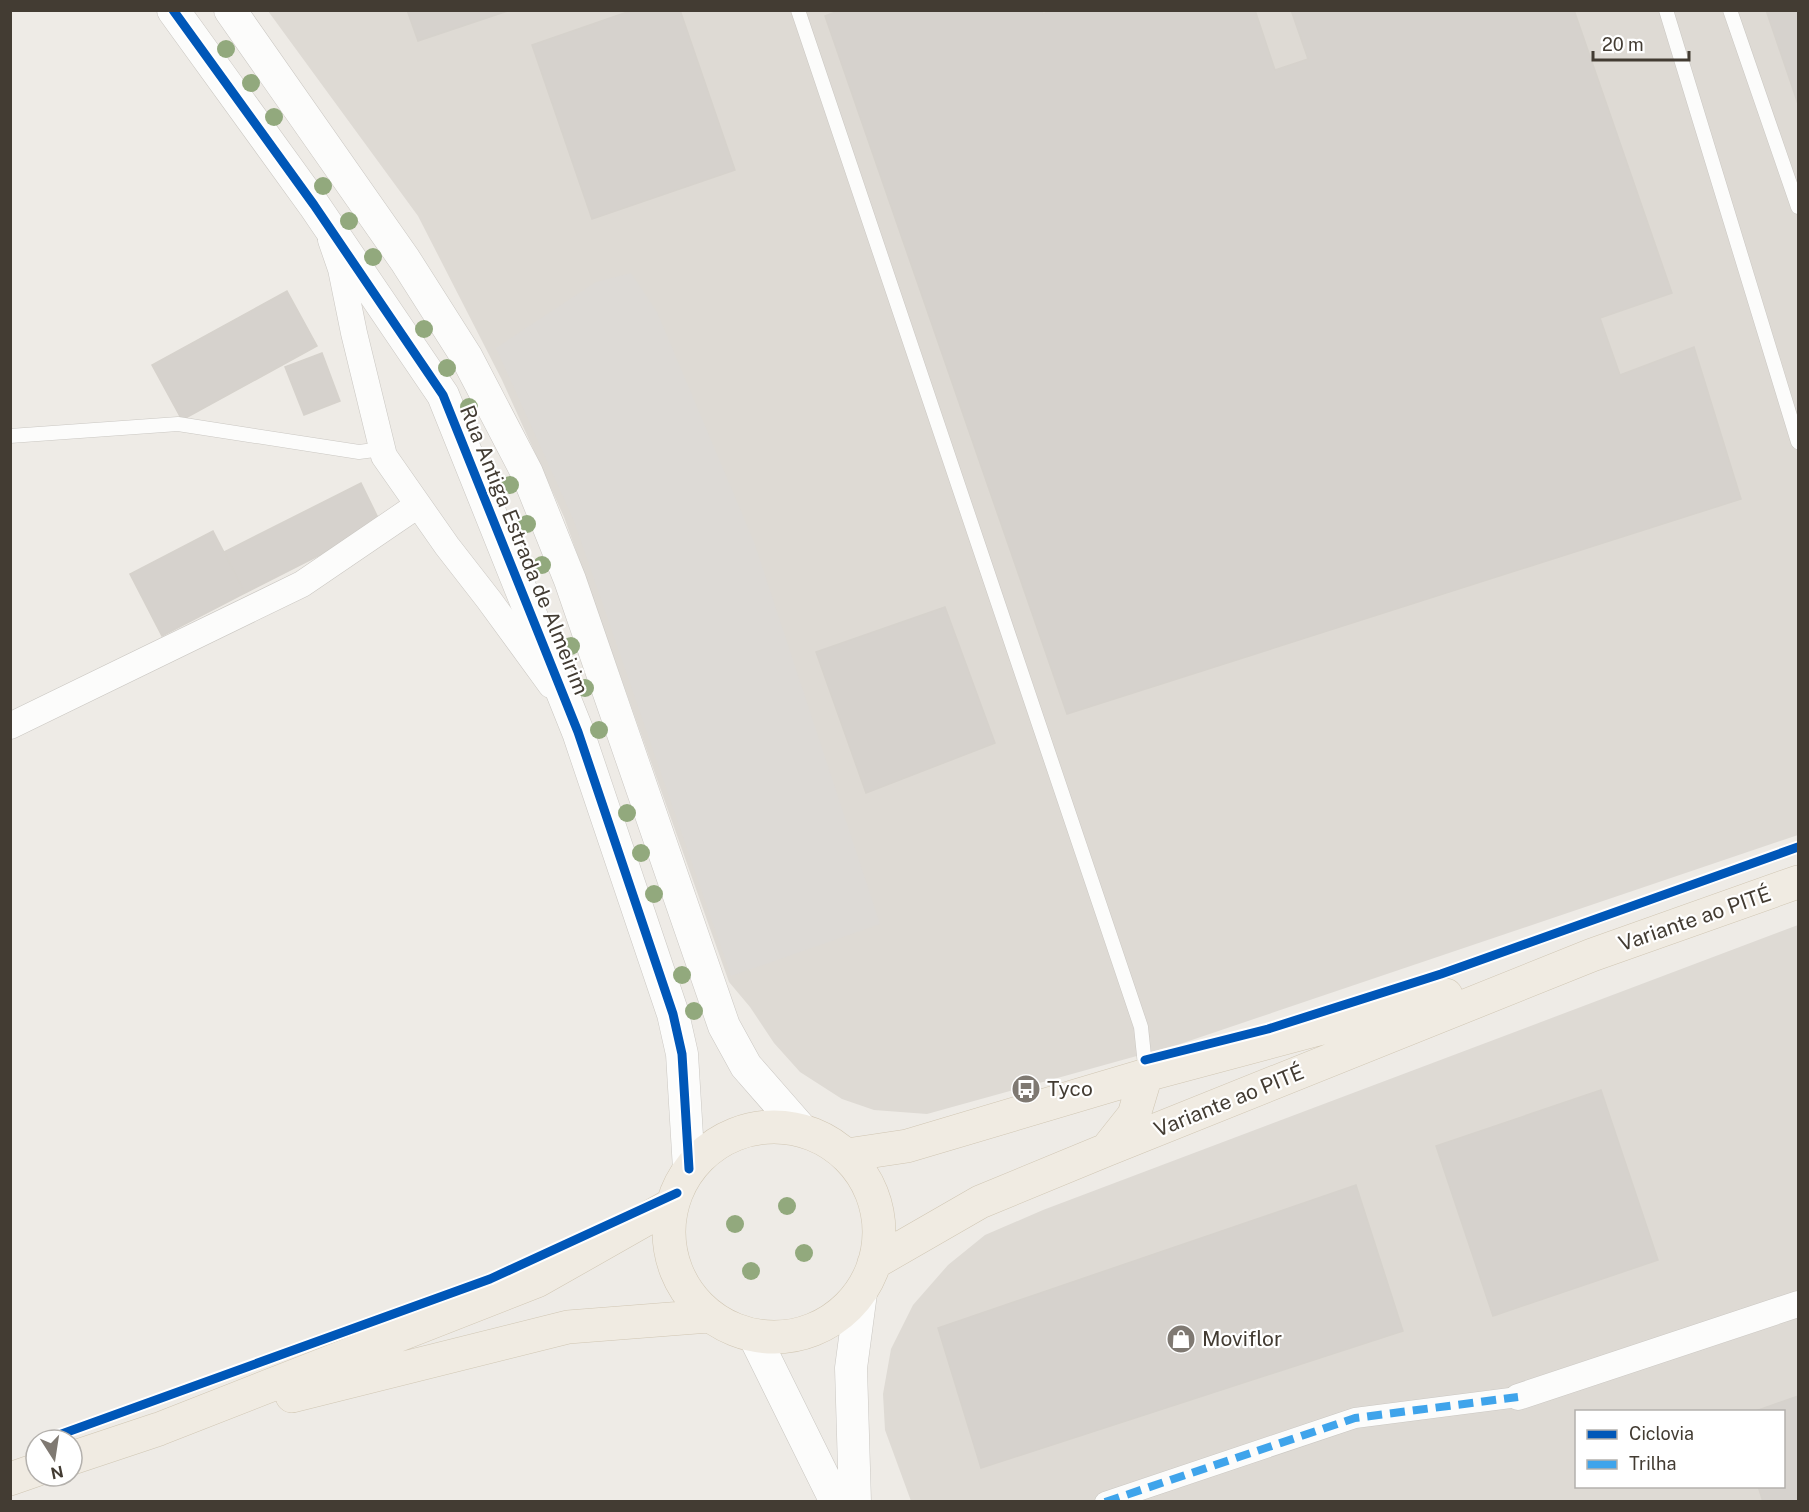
<svg xmlns="http://www.w3.org/2000/svg" width="1809" height="1512" viewBox="0 0 1809 1512" font-family="'Public Sans',sans-serif">
	<rect width="100%" height="100%" fill="#eeebe6"/>
	<path fill="#dedad4" fill-rule="evenodd" d="M268 11H1798V835L1180 1044 927 1114 874 1110 842 1099 800 1072 774 1043 750 1007 729 982 564 517 502 380 418 216Z
		M1798 925V1501H911L885 1430 883 1394 891 1349 913 1305 948 1265 985 1235 1043 1210ZM1576 1412H1784V1486H1576Z"/>
	<path fill="#dddad6" d="M631 273 657 312 754 542 880 924 731 976 574 521 496 348 596 282Z"/>
	<path fill="#d6d2cd" stroke="#d6d2cc" stroke-width="1.5" d="M407 10H511L418 41Z
		M633 10H680L735 170 592 219 532 45Z
		M841 10H1042L1043 14 1052 10H1255L1275 70 1308 59 1291 10H1574L1672 293 1600 318 1620 375 1694 347 1741 499 1067 714 825 16Z
		M1766 10H1798V104Z
		M287 291 317 346 182 420 152 365Z
		M322 353 340 401 304 415 285 367Z
		M361 483 381 524 245 593 224 552Z
		M213 531 245 593 162 636 130 574Z
		M945 607 995 743 866 793 816 652Z
		M1601 1090 1658 1260 1493 1316 1436 1146Z
		M1356 1185 1403 1331 981 1468 938 1328Z
		M1798 1396V1502H1763L1758 1486H1784V1412H1753Z"/>
	<g fill="none" stroke-linecap="round" stroke-linejoin="round">
		<g stroke="#cac7c2" stroke-width="15">
			<path id="service" d="M798 10 1141 1027 1146 1075
				M1666 10 1798 442
				M1730 10 1798 207
				M10 436 178 424 359 452 382 449"/>
		</g>
		<g stroke="#cac7c2" stroke-width="21">
			<path id="pedestrian" d="M1105 1502 1355 1418 1518 1397"/>
		</g>
		<g stroke="#cac7c2" stroke-width="27">
			<path id="minor" d="M331 240 341 269 354 333 384 456 447 546 489 600 551 685
				M10 726 302 584 418 505
				M1518 1397 1798 1304"/>
		</g>
		<g stroke="#cac7c2" stroke-width="33">
			<path id="tertiary" d="M173 10 314 205 443 395 578 732 673 1014 682 1054 689 1169
				M230 10 405 260 466 356 527 473 570 580 724 1026 746 1066 802 1130
				M754 1336 836 1502
				M855 1502 851 1368 861 1293"/>
		</g>
		<g stroke="#d0c6b3" stroke-width="34">
			<path id="primary" d="M669 1232a105 105 0 1 1 210 0a105 105 0 1 1-210 0Z
				M1107 1149 1134 1115 1146 1075
				M847 1155 907 1146 1146 1075 1446 995
				M874 1263 980 1202 1106 1150 1592 955 1798 882
				M292 1396 568 1327 709 1316
				M72 1458 159 1429 537 1281 671 1205
				M10 1479 36 1470"/>
		</g>
		<use href="#service" stroke="#fcfcfb" stroke-width="14"/>
		<use href="#pedestrian" stroke="#fcfcfb" stroke-width="20"/>
		<use href="#minor" stroke="#fcfcfb" stroke-width="26"/>
		<use href="#tertiary" stroke="#fcfcfb" stroke-width="32"/>
		<use href="#primary" stroke="#f0ebe2" stroke-width="33"/>
		<path stroke="#3fa4eb" stroke-width="8" stroke-dasharray="15 8" stroke-linecap="butt" d="M1105 1502 1355 1418 1518 1397"/>
		<g stroke="#fff" stroke-width="13">
			<path id="cycleway" d="M173 10 314 205 443 395 578 732 673 1014 682 1054 689 1169
				M1145 1060 1268 1029 1441 974 1798 847
				M45 1440 490 1279 677 1193"/>
		</g>
		<use href="#cycleway" stroke="#0057b8" stroke-width="9"/>
	</g>
	<g fill="#92a97d">
		<circle cx="226" cy="49" r="9"/>
		<circle cx="251" cy="83" r="9"/>
		<circle cx="274" cy="117" r="9"/>
		<circle cx="323" cy="186" r="9"/>
		<circle cx="349" cy="221" r="9"/>
		<circle cx="373" cy="257" r="9"/>
		<circle cx="424" cy="329" r="9"/>
		<circle cx="447" cy="368" r="9"/>
		<circle cx="469" cy="407" r="9"/>
		<circle cx="510" cy="485" r="9"/>
		<circle cx="527" cy="524" r="9"/>
		<circle cx="542" cy="565" r="9"/>
		<circle cx="571" cy="646" r="9"/>
		<circle cx="585" cy="688" r="9"/>
		<circle cx="599" cy="730" r="9"/>
		<circle cx="627" cy="813" r="9"/>
		<circle cx="641" cy="853" r="9"/>
		<circle cx="654" cy="894" r="9"/>
		<circle cx="682" cy="975" r="9"/>
		<circle cx="694" cy="1011" r="9"/>
		<circle cx="787" cy="1206" r="9"/>
		<circle cx="735" cy="1224" r="9"/>
		<circle cx="804" cy="1253" r="9"/>
		<circle cx="751" cy="1271" r="9"/>
	</g>
	<defs>
		<g id="bus-disc" transform="scale(1.5)"><circle r="9.5" fill="#7f7972" stroke="#fff"/><path d="M-5-6H5V4H4V6H2V4H-2V6H-4V4H-5ZM-3.5-4V0h7V-4ZM-3.5 1.2v1.5H-2V1.2ZM2 1.2v1.5H3.5V1.2Z" fill="#fff"/></g>
		<g id="shop-disc" transform="scale(1.5)"><circle r="9.5" fill="#7f7972" stroke="#fff"/><path d="M-5-2.5h2.3a2.7 3.5 0 0 1 5.4 0H5L5.5 6h-11ZM-1.5-2.5h3a1.5 2.3 0 0 0-3 0Z" fill="#fff"/></g>
	</defs>
	<g fill-rule="evenodd">
		<use href="#bus-disc" x="1026" y="1089"/>
		<use href="#shop-disc" x="1181" y="1339"/>
	</g>
	<g text-anchor="middle" stroke-width="4.5" stroke-linejoin="round" paint-order="stroke">
		<g font-size="21" fill="#433c33" stroke="#fff">
			<text transform="translate(524 550) rotate(68)" y="7">Rua Antiga Estrada de Almeirim</text>
			<text transform="translate(1695 919) rotate(-19)" y="7">Variante ao PITÉ</text>
			<text transform="translate(1229 1101) rotate(-22)" y="7">Variante ao PITÉ</text>
		</g>
		<g font-size="21" fill="#433c33" stroke="#fff" text-anchor="start">
			<text x="1047" y="1096">Tyco</text>
			<text x="1202" y="1346">Moviflor</text>
		</g>
	</g>
	<rect width="1809" height="1512" fill="none" stroke="#433c33" stroke-width="24"/>
	<rect x="1575" y="1410" width="210" height="78" fill="#ffffff" stroke="#b4b1ad" stroke-width="1.5"/>
	<rect x="1587" y="1430" width="30" height="9" fill="#0057b8" stroke="#b4b1ad" stroke-width="1.5"/>
	<text x="1629" y="1440" font-size="18" fill="#433c33">Ciclovia</text>
	<rect x="1587" y="1460" width="30" height="9" fill="#3fa4eb" stroke="#b4b1ad" stroke-width="1.5"/>
	<text x="1629" y="1470" font-size="18" fill="#433c33">Trilha</text>
	<g transform="translate(54 1458) rotate(168)"><circle r="28" fill="#ffffff" stroke="#b4b1ad" stroke-width="1.5"/>
	<path d="M0-4.5L10 22L0 15L-10 22Z" fill="#7f7972"/>
	<text y="-9" font-size="16" font-weight="bold" text-anchor="middle" fill="#433c33">N</text>
	</g>
	<path d="M1593 51v9h96v-9" fill="none" stroke="#433c33" stroke-width="3"/>
	<text x="1602" y="51" font-size="18" fill="#433c33" stroke="#ffffff" stroke-width="4.5" paint-order="stroke">20 m</text>
</svg>
